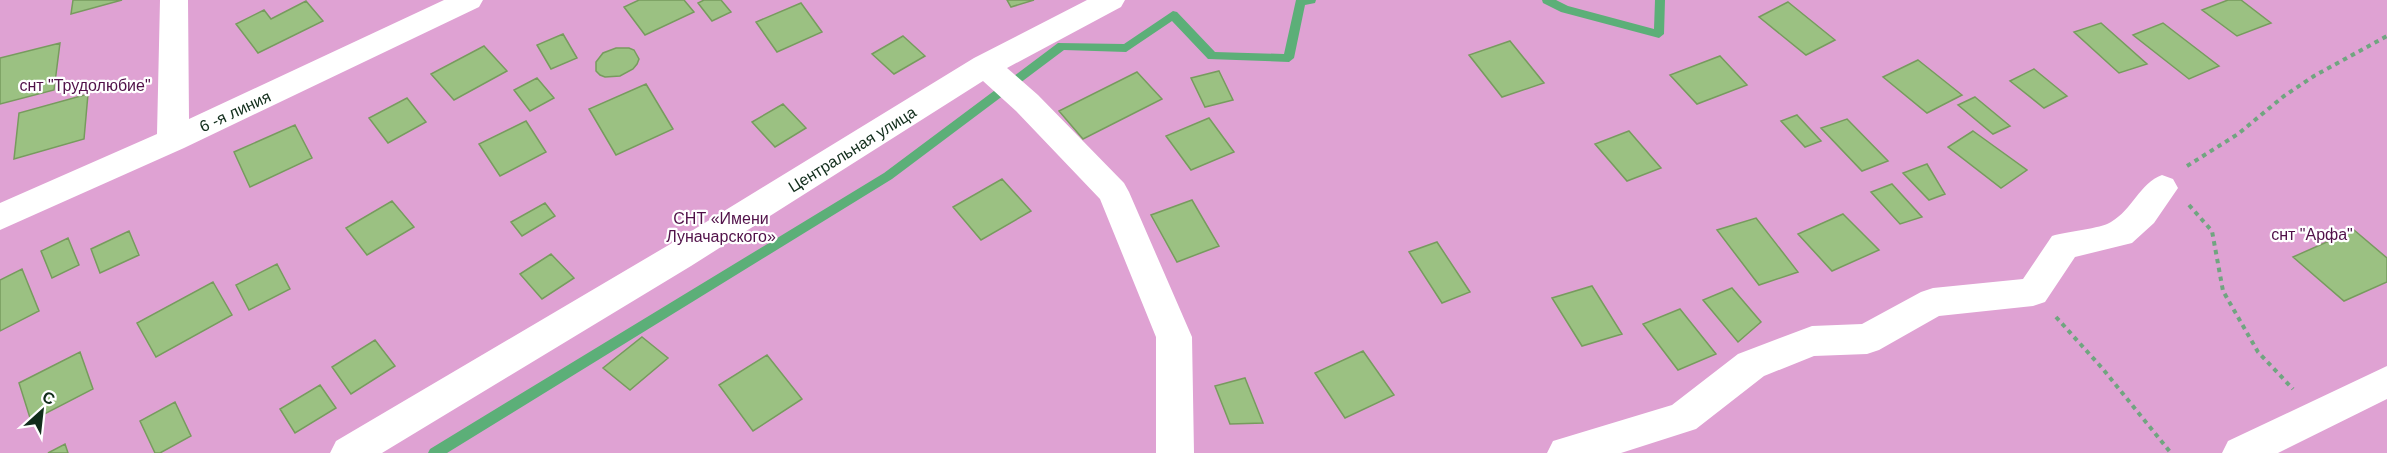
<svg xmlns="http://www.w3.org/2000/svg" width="2387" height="453" viewBox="0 0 2387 453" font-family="Helvetica,sans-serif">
	<rect width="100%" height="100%" fill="#aff4c3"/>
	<path fill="#dfa2d3" d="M0 0H2387V453H0Z"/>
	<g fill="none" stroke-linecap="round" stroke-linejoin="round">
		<path fill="#5caf78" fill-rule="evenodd" d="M1296 0H1316L1315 3 1305 5 1294 58 1289 62 1208 59 1172 21 1126 52 1064 50 892 179 447 453H428L430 449 884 173 1058 43 1124 44 1173 11 1177 12 1215 52 1284 54Z
			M1542 0H1556L1568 6 1654 29 1655 0H1665L1664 34 1659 38 1561 12 1543 3Z"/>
	</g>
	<path fill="#9bc182" stroke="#779b5e" stroke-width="1.5" d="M73 0H122L71 14Z
		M639 0H684L694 12 645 35 624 7Z
		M704 0H721L731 12 712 21 698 3Z
		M1007 0H1034L1011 7Z
		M2228 0H2241L2271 23 2237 36 2202 10Z
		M306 1 323 21 258 53 236 24 264 10 271 19Z
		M1788 2 1835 40 1806 55 1759 17Z
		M801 3 822 32 777 52 756 22Z
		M2101 23 2147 64 2119 73 2074 32Z
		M2163 23 2219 66 2189 79 2133 35Z
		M563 34 577 58 551 69 537 45Z
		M903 36 925 56 894 74 872 54Z
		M1510 41 1544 83 1502 97 1469 55Z
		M60 43 54 90 0 104V58Z
		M484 46 507 71 454 100 431 74Z
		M616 48H629L634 50 639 59 637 64 633 69 620 76 605 77 600 75 596 71V62L603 53Z
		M1720 56 1747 85 1697 104 1670 75Z
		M1918 60 1962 95 1927 113 1883 77Z
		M2034 69 2067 96 2044 108 2010 81Z
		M1219 71 1233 100 1205 107 1191 78Z
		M1137 72 1162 99 1083 139 1059 111Z
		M537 78 554 98 530 111 514 90Z
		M646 84 673 129 616 155 589 109Z
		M88 94 84 139 14 159 19 113Z
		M1975 97 2010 126 1993 134 1958 105Z
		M407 98 426 122 388 143 369 118Z
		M783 104 806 128 775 147 752 122Z
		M1797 115 1821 141 1805 147 1781 121Z
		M1209 118 1234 152 1191 170 1166 136Z
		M1847 119 1888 161 1862 171 1821 128Z
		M526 121 546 152 500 176 479 144Z
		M295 125 312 158 250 187 234 152Z
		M1629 131 1661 168 1627 181 1595 144Z
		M1973 131 2027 170 2001 188 1948 147Z
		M1927 164 1945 194 1929 200 1903 173Z
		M1002 179 1031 211 981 240 953 207Z
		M1892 184 1922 217 1900 224 1871 192Z
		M1192 200 1219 246 1177 262 1151 215Z
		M392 201 414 227 367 255 346 228Z
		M545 203 555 216 522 236 511 222Z
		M1843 214 1879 250 1832 271 1798 234Z
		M1756 218 1798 272 1759 285 1717 230Z
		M2354 230 2387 258V282L2344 301 2293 257Z
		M129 231 139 255 100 273 91 249Z
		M68 238 79 265 52 278 41 251Z
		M1437 242 1470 292 1442 303 1409 252Z
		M551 254 574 278 542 299 520 274Z
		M277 264 290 289 249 310 236 285Z
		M22 269 39 311 0 331V280Z
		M213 282 232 315 156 357 137 323Z
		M1592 286 1622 334 1582 346 1552 298Z
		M1732 288 1761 322 1738 342 1703 300Z
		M1680 309 1716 354 1678 370 1643 324Z
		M642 337 668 358 630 390 603 368Z
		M375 340 395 366 351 394 332 367Z
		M1363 351 1394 395 1345 418 1315 373Z
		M80 352 93 389 31 421 19 383Z
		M767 355 802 399 753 431 719 385Z
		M1245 378 1263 423 1230 424 1215 386Z
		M320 385 336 408 295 433 280 409Z
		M175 402 191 436 160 453H155L140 421Z
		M65 444 68 453H48Z"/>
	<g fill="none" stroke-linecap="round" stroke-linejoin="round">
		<path stroke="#70a580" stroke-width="4" stroke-dasharray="4.5 4.5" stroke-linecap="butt" d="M2187 166 2238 134 2284 96 2314 76 2387 36
			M2189 205 2212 231 2223 291 2258 352 2293 389
			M2056 317 2102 368 2171 453"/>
		<path fill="#fff" fill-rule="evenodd" d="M160 0H188L189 119 444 0H483L479 7 184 148 0 230V203L157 134Z
			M1087 0H1125L1121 7 1007 68 1038 95 1124 183 1129 192 1192 337 1194 453H1156V337L1100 199 1016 111 983 81 691 266 382 453H330L336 441 667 246 974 58Z
			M2162 175 2173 179 2178 188 2154 223 2132 243 2075 257 2045 302 2033 306 1939 316 1879 350 1867 354 1814 356 1764 376 1696 429 1621 453H1547L1553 441 1672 405 1738 354 1812 326 1862 324 1921 292 1933 288 2023 279 2052 236C2068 231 2100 229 2111 222 2132 210 2140 183 2162 175Z
			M2387 366V399L2278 453H2222L2228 441Z"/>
	</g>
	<g text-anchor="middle" stroke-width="4.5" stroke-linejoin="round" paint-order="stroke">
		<g font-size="16" fill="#511149" stroke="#fff">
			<text x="85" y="91">снт "Трудолюбие"</text>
			<text x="721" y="224">СНТ «Имени<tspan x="721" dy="18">Луначарского»</tspan></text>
			<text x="2312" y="240">снт "Арфа"</text>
		</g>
		<g font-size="16" fill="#112d1b" stroke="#fff">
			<text transform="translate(235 111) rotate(-25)" y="6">6 -я линия</text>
			<text transform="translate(852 149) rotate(-32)" y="6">Центральная улица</text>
		</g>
	</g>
	<g transform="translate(42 411) rotate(27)" stroke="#ffffff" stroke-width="4.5" paint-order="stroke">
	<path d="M0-4.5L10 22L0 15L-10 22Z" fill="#112d1b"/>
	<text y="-9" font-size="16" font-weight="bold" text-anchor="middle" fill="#112d1b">С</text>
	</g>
</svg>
